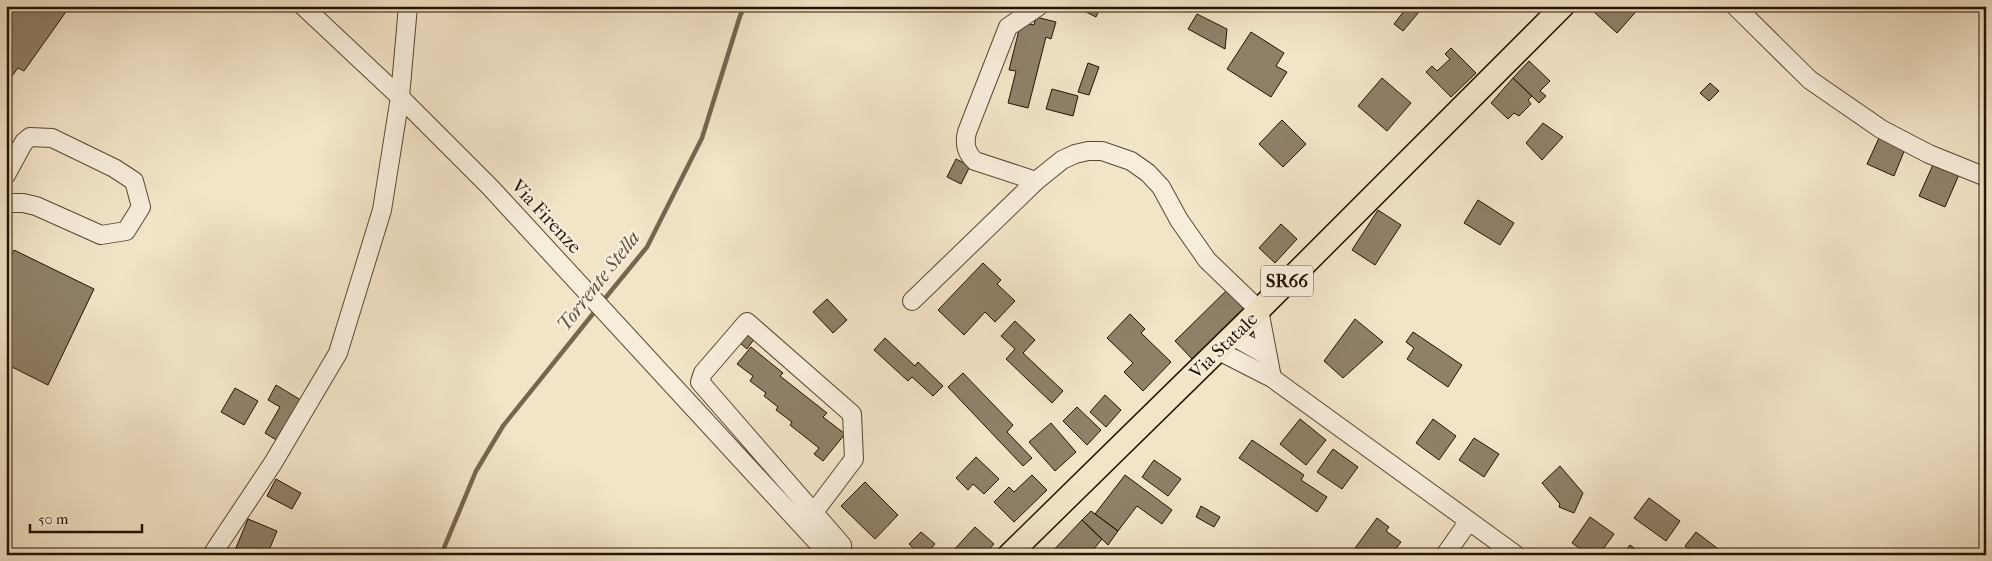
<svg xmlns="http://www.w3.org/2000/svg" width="1992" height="561" viewBox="0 0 1992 561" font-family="'IM FELL French Canon',serif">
	<rect width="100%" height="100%" fill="#f2e4c7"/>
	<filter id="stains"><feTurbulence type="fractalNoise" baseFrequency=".004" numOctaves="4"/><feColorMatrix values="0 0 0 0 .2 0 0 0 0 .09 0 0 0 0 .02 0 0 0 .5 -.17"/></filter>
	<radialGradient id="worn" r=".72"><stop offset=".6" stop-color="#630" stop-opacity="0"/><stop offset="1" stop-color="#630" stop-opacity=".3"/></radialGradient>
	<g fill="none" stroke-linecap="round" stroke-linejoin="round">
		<path stroke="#766650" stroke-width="4.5" d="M602 302 647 247 702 138 740 16 745 6
			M441 555 476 471 503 426 596 310"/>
	</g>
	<path fill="#8f8068" stroke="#241301" d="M6 6H70L24 71 18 68 6 84Z
		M1074 6H1101L1096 17Z
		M1408 6H1424L1403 31 1394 24Z
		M1599 6H1641L1617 33 1594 12Z
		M1197 14 1227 29 1225 49 1188 29Z
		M1036 17 1056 22 1051 39 1046 37 1028 108 1008 103 1016 71 1009 70 1021 22 1034 25Z
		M1251 32 1284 53 1276 66 1287 72 1271 97 1227 69Z
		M1451 48 1476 73 1451 97 1426 72 1432 66 1437 71 1450 59 1445 54Z
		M1529 61 1550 81 1540 91 1546 96 1539 103 1513 78Z
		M1088 63 1099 67 1089 95 1078 92Z
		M1382 78 1411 103 1387 131 1358 106Z
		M1513 78 1532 96 1528 100 1531 104 1519 116 1514 113 1508 119 1491 103Z
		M1710 83 1719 91 1709 101 1700 93Z
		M1052 89 1078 96 1073 116 1046 109Z
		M1282 120 1306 144 1283 167 1259 144Z
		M1543 123 1563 137 1542 160 1526 143Z
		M1879 138 1905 149 1894 176 1867 164Z
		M1936 158 1961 170 1945 207 1919 196Z
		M956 159 970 166 961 184 947 177Z
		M1478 200 1514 223 1500 245 1464 223Z
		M1378 210 1401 225 1375 265 1352 250Z
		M1281 224 1297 239 1275 263 1259 248Z
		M14 250 94 289 48 385 6 364V266Z
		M983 263 1001 280 997 284 1015 301 995 322 985 312 964 335 938 310Z
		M1229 288 1248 307 1194 361 1175 341Z
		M827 299 847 320 833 333 813 312Z
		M1130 314 1145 329 1141 333 1171 362 1143 391 1124 372 1133 363 1107 338Z
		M1355 319 1383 342 1343 378 1324 361Z
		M1015 321 1035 340 1023 353 1063 391 1052 403 1006 359 1015 349 1001 336Z
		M750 330 757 335 747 349 740 343Z
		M1413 332 1462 365 1448 387 1407 359 1414 348 1406 342Z
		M885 338 915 366 918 362 943 386 933 396 912 377 908 381 874 350Z
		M751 347 783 373 780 376 827 413 823 417 845 434 823 461 814 454 819 448 790 425 792 422 776 410 778 407 764 396 766 393 750 381 753 376 737 364Z
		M963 373 1013 425 1007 432 1032 458 1023 466 948 387Z
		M276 385 304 402 281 443 265 433 280 407 268 400Z
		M235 388 258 401 244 425 221 412Z
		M1105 395 1121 410 1106 427 1090 412Z
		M1077 407 1101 430 1087 445 1063 421Z
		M1300 419 1326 440 1306 465 1280 444Z
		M1433 419 1456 436 1439 460 1416 443Z
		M1051 423 1076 452 1055 471 1029 442Z
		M1474 438 1499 454 1484 477 1459 460Z
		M1252 440 1304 475 1301 480 1327 497 1317 512 1239 458Z
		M1333 449 1358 467 1342 489 1317 472Z
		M976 457 999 479 984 494 973 484 968 490 956 478Z
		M1154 460 1181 479 1168 496 1142 477Z
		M1560 466 1583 493 1574 513 1559 507 1560 504 1542 483Z
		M1032 475 1047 490 1014 522 994 502 1009 487 1014 492Z
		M1125 475 1172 510 1162 524 1137 506 1118 531 1095 514Z
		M276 479 301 493 292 509 267 496Z
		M865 482 898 515 875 539 841 506Z
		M1649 498 1680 521 1666 541 1634 518Z
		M1201 506 1220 517 1214 527 1196 517Z
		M1091 511 1118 531 1108 545 1082 520Z
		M1590 517 1614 534 1599 555H1589L1572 543Z
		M1377 518 1389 527 1386 531 1401 542 1391 555H1350Z
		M248 519 277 531 267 555H233Z
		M1082 520 1102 539 1089 555H1049Z
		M975 527 994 544 984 555H953L951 553Z
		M921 532 935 544 928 552 930 555H920L909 544Z
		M1696 532 1726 555H1697L1685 546Z
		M1630 545 1643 555H1623Z"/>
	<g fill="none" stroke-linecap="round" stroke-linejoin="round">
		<g stroke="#584732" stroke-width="20">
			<path id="minor" d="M303 6 400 97 490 187 829 555
				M1735 6 1810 80 1881 129 1929 154 1986 177
				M6 175 24 142 30 137 52 138 114 168 134 181 141 207 126 231 101 235 36 206 23 203H6
				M1036 181 975 161C966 153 964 144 967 132L1008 27 1039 6
				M912 301 1036 181 1062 160 1075 154 1088 151H1102L1131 161 1148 173 1161 187 1179 220 1207 260 1259 310 1272 378
				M1232 336 1268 356
				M1217 350 1272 378 1516 555
				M814 512 854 459 852 414 747 322 703 373 700 382 842 545 843 555
				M213 555 215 550 273 463 338 353 382 210 400 97 408 6
				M1445 555 1469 521"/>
		</g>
		<g stroke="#241301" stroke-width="25">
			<path id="major" d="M1009 555 1259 310 1563 6"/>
		</g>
		<use href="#minor" stroke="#f7eddb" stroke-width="18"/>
		<use href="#major" stroke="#f2e4c7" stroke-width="22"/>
	</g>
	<g text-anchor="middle" stroke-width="5" stroke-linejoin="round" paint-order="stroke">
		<rect fill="#f7eddb" stroke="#635442" stroke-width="1" x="1261" y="265.5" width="52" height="31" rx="4"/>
		<g font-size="18" font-weight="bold" fill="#241301">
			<text x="1287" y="287">SR66</text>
		</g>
		<g font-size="19" fill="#241301" stroke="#f7eddb">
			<text transform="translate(547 216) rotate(47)" y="7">Via Firenze</text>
			<text transform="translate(1223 345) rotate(-44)" y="7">Via Statale</text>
		</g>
		<g font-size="20" font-style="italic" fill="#61513c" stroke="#f7eddb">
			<text transform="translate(598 281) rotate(-52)" y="7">Torrente Stella</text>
		</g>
	</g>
	<rect width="1992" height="561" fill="none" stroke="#f2e4c7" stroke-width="25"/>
	<rect x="8" y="8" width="1977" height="546" fill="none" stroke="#241301" stroke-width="2.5"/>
	<rect x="12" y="12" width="1967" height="536" fill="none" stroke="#241301"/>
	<path d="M30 524v8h112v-8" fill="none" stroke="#241301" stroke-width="2.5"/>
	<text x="38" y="524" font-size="15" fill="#241301" stroke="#f7eddb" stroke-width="4" paint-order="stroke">50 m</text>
	<rect width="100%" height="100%" filter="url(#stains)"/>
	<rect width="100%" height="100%" fill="url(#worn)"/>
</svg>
